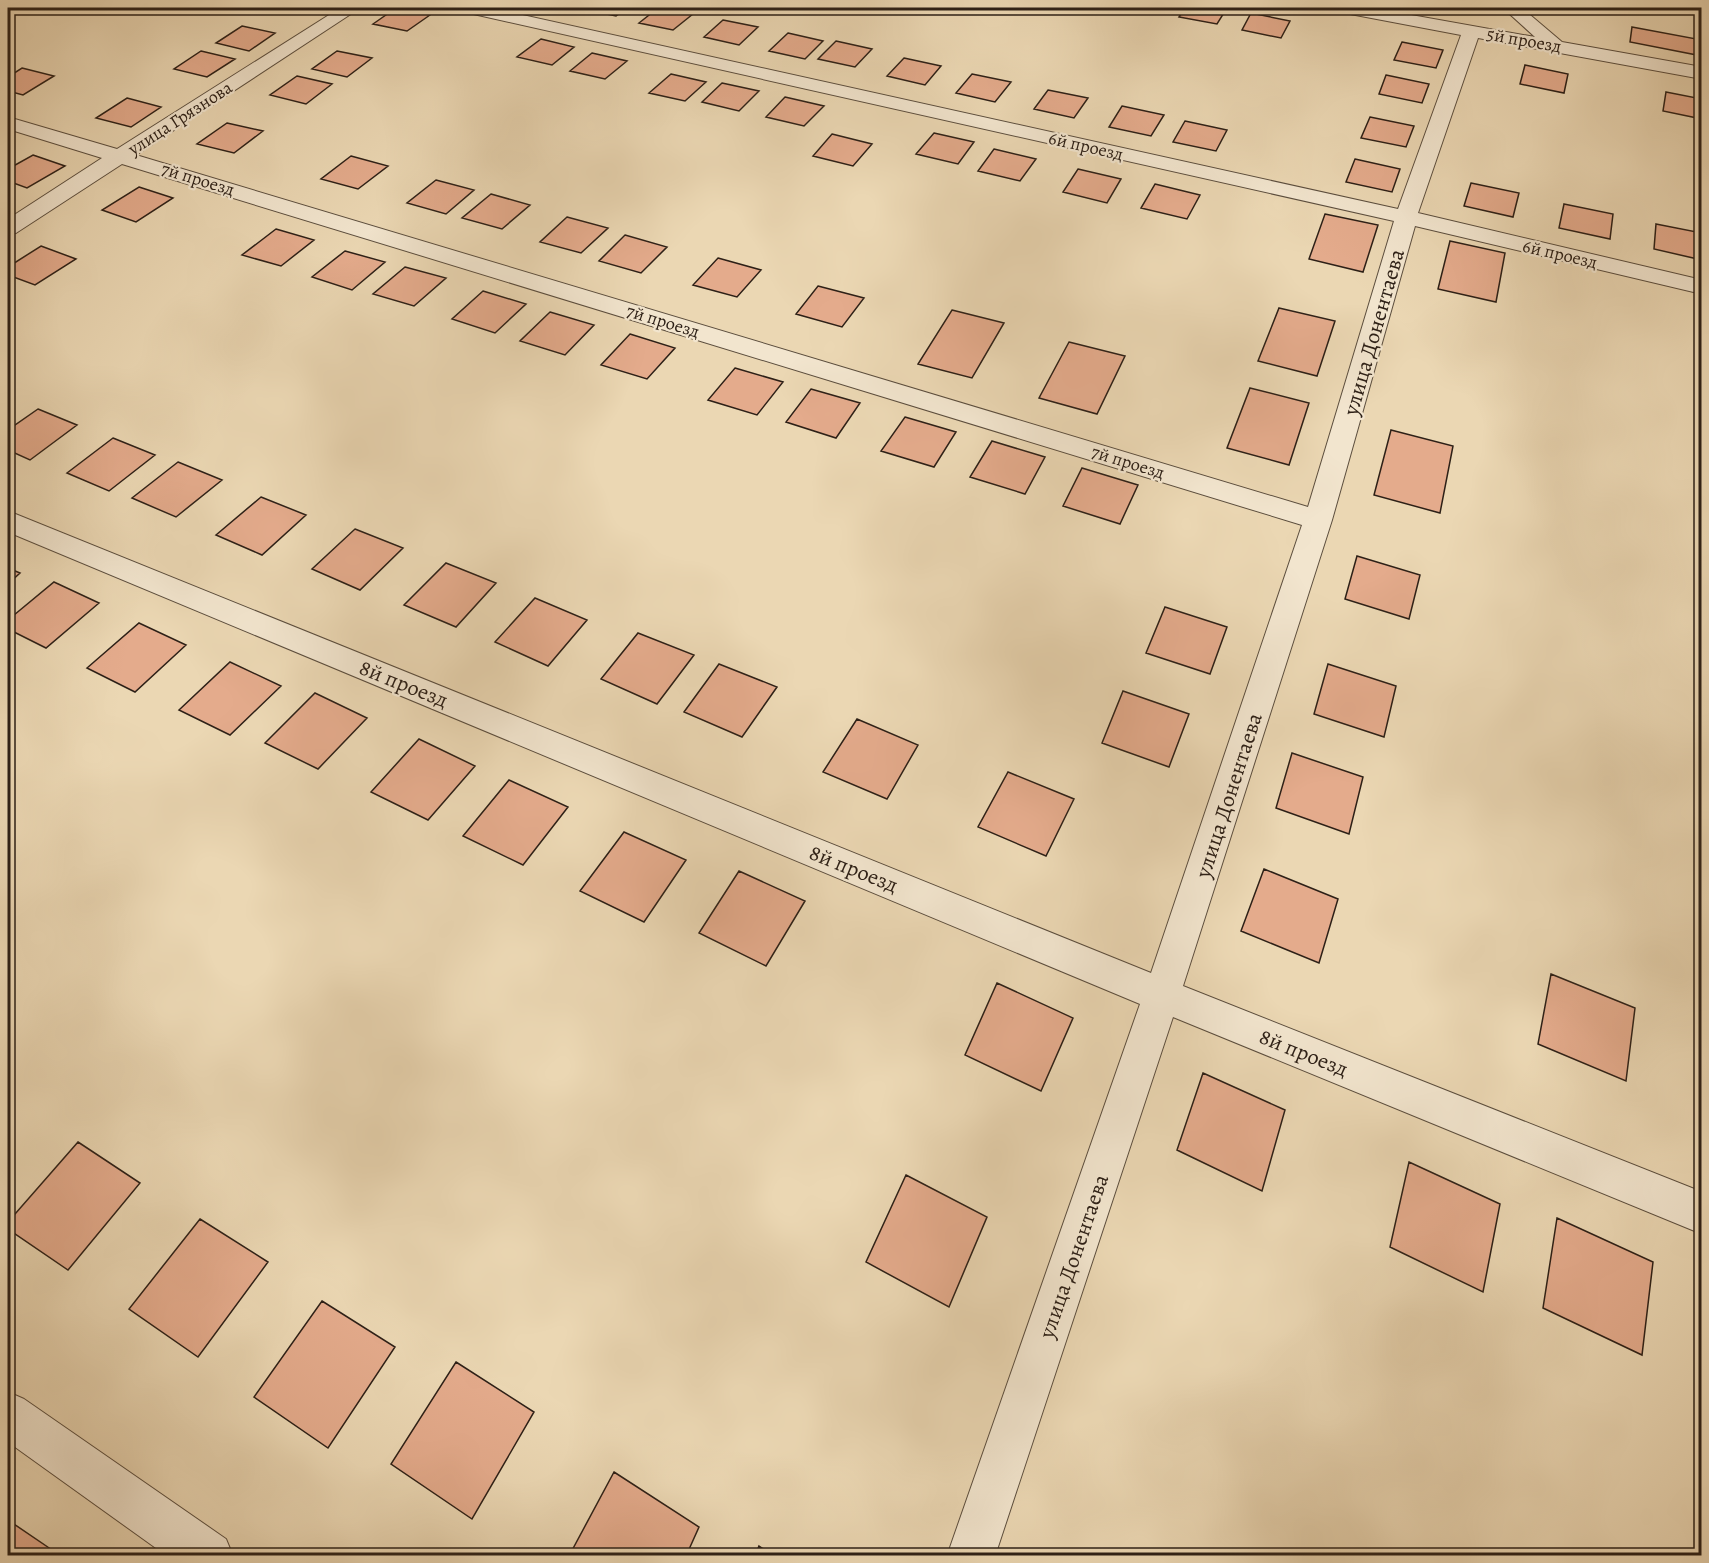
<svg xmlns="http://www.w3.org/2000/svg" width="1709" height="1563" viewBox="0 0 1709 1563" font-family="Alegreya,serif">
	<rect width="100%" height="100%" fill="#ebd7b3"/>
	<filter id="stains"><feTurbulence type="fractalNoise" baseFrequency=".00333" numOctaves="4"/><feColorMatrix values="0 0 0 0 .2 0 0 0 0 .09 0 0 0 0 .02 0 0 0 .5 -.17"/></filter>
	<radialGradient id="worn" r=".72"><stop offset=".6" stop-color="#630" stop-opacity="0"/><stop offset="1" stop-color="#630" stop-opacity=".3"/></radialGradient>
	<path fill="#e4ab8c" stroke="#2d2017" stroke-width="1.5" d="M396 8 430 15 407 31 373 24Z
		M585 8H627L616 16 583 9Z
		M658 8H665L693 14 673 30 639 23Z
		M1185 8H1227L1217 24 1179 17Z
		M1251 13 1290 21 1281 38 1242 30Z
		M723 20 758 27 739 45 704 37Z
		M242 26 275 33 249 51 216 43Z
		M1632 27 1702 40V56L1630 42Z
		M788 33 823 41 805 59 769 51Z
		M541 39 574 47 552 65 517 57Z
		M836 41 872 49 855 67 818 59Z
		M1402 42 1443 50 1436 68 1394 60Z
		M201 51 235 59 207 77 174 69Z
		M337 51 372 58 347 77 312 69Z
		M592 53 627 61 605 79 570 71Z
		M904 58 941 66 925 85 887 76Z
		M1525 65 1568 74 1564 93 1520 84Z
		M22 68 54 76 23 95 8 91V77Z
		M671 74 706 82 685 101 649 93Z
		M972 74 1011 82 995 102 956 93Z
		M1386 75 1429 84 1422 103 1379 94Z
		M297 76 332 84 306 104 270 95Z
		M722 83 759 91 739 111 702 102Z
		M1048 90 1088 98 1074 118 1034 109Z
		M1666 92 1702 99V119L1663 111Z
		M785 97 824 106 804 126 766 117Z
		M127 98 161 107 131 127 96 118Z
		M1122 106 1164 115 1151 136 1109 127Z
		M1370 117 1414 126 1406 147 1361 138Z
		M1185 121 1227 130 1216 151 1173 142Z
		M227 123 263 131 234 153 197 144Z
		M934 133 974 142 958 164 916 154Z
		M832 134 872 144 853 166 813 156Z
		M994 149 1036 159 1020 181 978 171Z
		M33 155 65 166 27 188 8 181V169Z
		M351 156 388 166 358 189 321 179Z
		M1355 159 1400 169 1392 192 1346 182Z
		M1078 169 1121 179 1107 203 1063 192Z
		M436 180 474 190 446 214 407 203Z
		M1471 183 1519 193 1513 217 1464 206Z
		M1155 184 1200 195 1187 219 1141 208Z
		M139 187 173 198 136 222 102 210Z
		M491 194 530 205 502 229 462 218Z
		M1564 204 1613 214 1610 239 1559 228Z
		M1325 214 1378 225 1363 272 1309 259Z
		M567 217 608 228 581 253 540 242Z
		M1656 224 1702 233V260L1654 249Z
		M276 229 314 240 281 266 242 255Z
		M625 235 667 247 641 273 599 261Z
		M1450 241 1505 253 1496 302 1438 289Z
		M41 246 76 259 35 285 8 275V267Z
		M345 251 385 262 352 290 312 277Z
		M718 258 761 270 737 297 693 285Z
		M405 267 446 278 414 306 373 294Z
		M818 286 864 298 842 327 796 314Z
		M483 291 526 304 495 333 452 319Z
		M1279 308 1335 321 1317 376 1258 361Z
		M952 310 1004 323 972 378 918 364Z
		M550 312 594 325 565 355 520 341Z
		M630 334 675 348 647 379 601 365Z
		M1069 342 1125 356 1097 414 1039 398Z
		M735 368 783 382 757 415 708 400Z
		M1250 388 1309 403 1289 465 1227 448Z
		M811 389 860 403 836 438 786 422Z
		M38 409 77 425 30 460 8 450V430Z
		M905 417 956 432 934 467 881 451Z
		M1391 430 1453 446 1440 513 1374 495Z
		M113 438 155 455 109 491 67 473Z
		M992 441 1045 457 1025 494 970 477Z
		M178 462 222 480 176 517 132 498Z
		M1082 468 1138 485 1120 524 1063 506Z
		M261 497 306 515 262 555 216 535Z
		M355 529 403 548 360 590 312 569Z
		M1357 556 1420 575 1409 619 1345 599Z
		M446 563 496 583 456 627 404 605Z
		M8 568 20 573 8 584Z
		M54 582 99 603 46 648 8 629V620Z
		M535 598 587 620 548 666 495 642Z
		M1165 607 1227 627 1210 674 1146 653Z
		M139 623 186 645 135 692 87 668Z
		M638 633 694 655 657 704 601 679Z
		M230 662 281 686 230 735 179 710Z
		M719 664 777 687 742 737 684 712Z
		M1328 664 1396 686 1384 737 1314 714Z
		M1123 691 1189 714 1169 767 1102 743Z
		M315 693 367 718 318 769 265 743Z
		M857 719 918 745 887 799 823 772Z
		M419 739 475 766 428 820 371 792Z
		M1292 753 1363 777 1349 834 1276 808Z
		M1008 772 1074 799 1046 856 978 827Z
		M509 780 568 807 523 865 463 836Z
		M624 832 686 860 644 922 580 891Z
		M1264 869 1338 899 1319 963 1241 931Z
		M739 871 805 901 766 966 699 933Z
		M1551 974 1635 1008 1626 1081 1538 1044Z
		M997 983 1073 1018 1041 1091 965 1055Z
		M1203 1073 1285 1110 1262 1191 1177 1150Z
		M78 1142 140 1183 68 1270 8 1229V1222Z
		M1409 1162 1500 1204 1483 1292 1390 1247Z
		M906 1175 987 1217 949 1307 866 1262Z
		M1557 1218 1653 1262 1642 1355 1543 1308Z
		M200 1219 268 1262 198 1357 129 1309Z
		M322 1301 395 1347 328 1448 254 1397Z
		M456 1362 534 1412 472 1519 391 1464Z
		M614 1472 699 1527 686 1556H569Z
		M8 1520 58 1554 8 1556Z
		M759 1546 774 1556H755Z"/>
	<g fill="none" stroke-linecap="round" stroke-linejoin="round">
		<g stroke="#5c4e3e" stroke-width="2">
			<path id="minor" d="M340 8H360L136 155 1308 507 1394 221 469 13 463 12 460 8H491L1398 209 1461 35 1345 13 1339 12 1336 8H1372L1535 37 1503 8H1522L1562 42 1702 67V79L1478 38 1418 213 1702 280V294L1415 226 1332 520 1183 986 1702 1192V1234L1173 1017 995 1556H947L1140 1004 8 532V511L1151 973 1302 525 122 164 16 233 8 235V219L102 158 8 129V117L117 149Z
				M8 1392 24 1399 226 1539 233 1556H167L8 1442Z"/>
		</g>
		<use href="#minor" fill="#f2e5ce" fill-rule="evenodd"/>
	</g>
	<g text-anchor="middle" stroke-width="4.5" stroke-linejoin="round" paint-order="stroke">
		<g font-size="18" fill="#2d2017" stroke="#f2e5ce">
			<text transform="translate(1524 40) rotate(10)" y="6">5й проезд</text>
			<text transform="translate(180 118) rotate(-33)" y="6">улица Грязнова</text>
			<text transform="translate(1086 146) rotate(13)" y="6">6й проезд</text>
			<text transform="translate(198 179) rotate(17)" y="6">7й проезд</text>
			<text transform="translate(1560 254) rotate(13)" y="6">6й проезд</text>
			<text transform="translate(663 321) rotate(17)" y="6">7й проезд</text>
			<text transform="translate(1128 462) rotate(17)" y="6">7й проезд</text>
		</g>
		<g font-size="22" fill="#2d2017" stroke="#f2e5ce">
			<text transform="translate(1373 332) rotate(-74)" y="8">улица Донентаева</text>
			<text transform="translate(404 683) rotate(22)" y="8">8й проезд</text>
			<text transform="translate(1228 795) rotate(-72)" y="8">улица Донентаева</text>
			<text transform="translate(854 868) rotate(22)" y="8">8й проезд</text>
			<text transform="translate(1304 1052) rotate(22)" y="8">8й проезд</text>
			<text transform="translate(1073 1256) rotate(-71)" y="8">улица Донентаева</text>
		</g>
	</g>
	<rect width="1709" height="1563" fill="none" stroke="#ebd7b3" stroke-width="30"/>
	<rect x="9" y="9" width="1691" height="1545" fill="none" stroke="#2d2017" stroke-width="3"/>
	<rect x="15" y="15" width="1679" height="1533" fill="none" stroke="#2d2017" stroke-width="1.5"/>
	<rect width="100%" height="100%" filter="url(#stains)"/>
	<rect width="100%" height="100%" fill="url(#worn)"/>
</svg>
